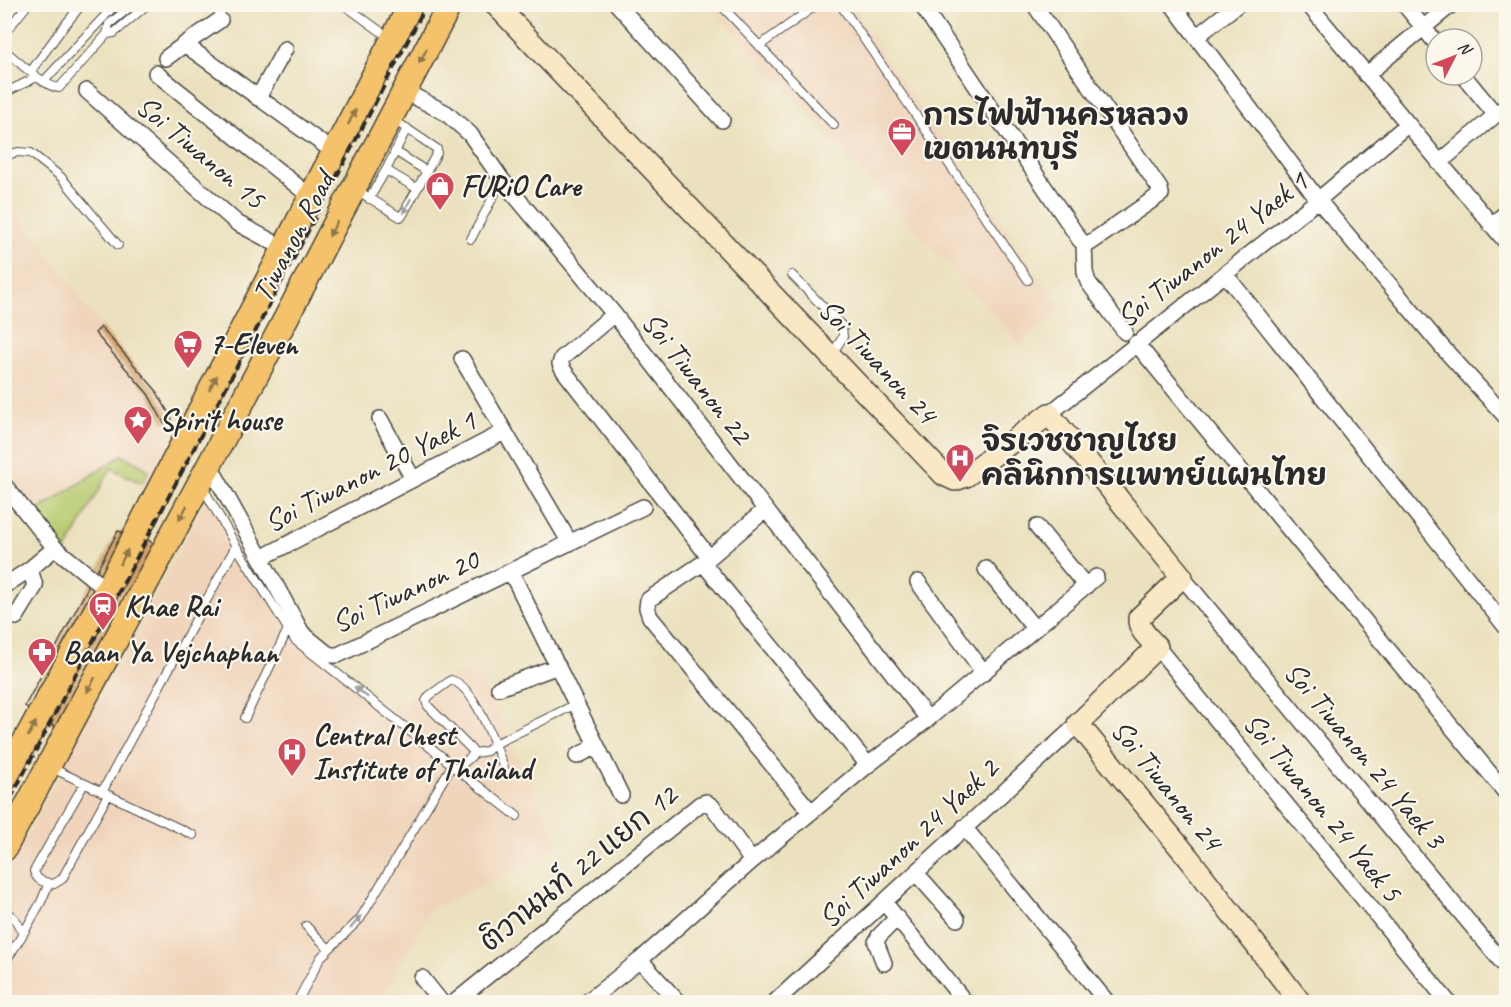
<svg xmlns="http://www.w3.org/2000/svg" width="1511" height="1007" viewBox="0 0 1511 1007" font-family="Caveat,'Playpen Sans Thai',sans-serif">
	<rect width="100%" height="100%" fill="#fbf7ec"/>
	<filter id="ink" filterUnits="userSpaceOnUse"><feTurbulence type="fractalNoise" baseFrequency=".0167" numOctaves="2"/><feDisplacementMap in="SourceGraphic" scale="12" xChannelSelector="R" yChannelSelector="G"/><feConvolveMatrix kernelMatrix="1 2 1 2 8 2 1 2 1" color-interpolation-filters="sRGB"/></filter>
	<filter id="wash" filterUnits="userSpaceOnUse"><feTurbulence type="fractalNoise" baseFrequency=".008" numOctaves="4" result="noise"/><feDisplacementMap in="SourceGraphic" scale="24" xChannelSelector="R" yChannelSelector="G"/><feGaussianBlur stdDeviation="1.35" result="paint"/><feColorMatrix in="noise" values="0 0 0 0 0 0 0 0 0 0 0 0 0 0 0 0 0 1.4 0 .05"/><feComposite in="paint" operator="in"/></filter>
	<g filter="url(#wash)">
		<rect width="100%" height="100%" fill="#ebe1be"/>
		<path fill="#f0d5bc" d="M709 5H849L1062 309 1020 344Z
			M4 195 77 292 82 303 177 414 149 492 112 471 66 555 5 471Z
			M210 493 296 638 387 709 475 665 560 847 431 910 379 1002H5V876Z"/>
		<path fill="#b6ca6d" stroke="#707a4c" stroke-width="1.5" d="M122 455 149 470 142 483 111 468 65 552 36 512Z"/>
		<g id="blocks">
			<path fill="#d0a066" d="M101 327 155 389 172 419 164 423 148 394 95 333Z
				M118 531 147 539 170 557 76 735 50 724 25 706Z"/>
		</g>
	</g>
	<g filter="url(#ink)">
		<use href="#blocks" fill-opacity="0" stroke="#484641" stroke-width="1.5"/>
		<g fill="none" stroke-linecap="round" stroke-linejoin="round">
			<g stroke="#484641" stroke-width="10">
				<path id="lane" d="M343 4 391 39
					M720 4 834 125
					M840 4 1028 280
					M4 34 28 4
					M107 34 114 33 148 4
					M759 46 818 4
					M4 50C18 61 43 86 59 88L107 34 109 24 134 4
					M31 71 61 30 82 4
					M44 81 116 4
					M4 93 37 77
					M395 151 426 171
					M4 156 18 152 31 153 61 177 118 245
					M386 170 416 188
					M355 189 400 217 402 216 437 153V149L394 120
					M369 199 386 170 407 128
					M471 239 502 180
					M792 275 842 326 843 337 832 354
					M202 486 236 546 295 640 450 763 451 767 360 919 321 957 297 1002
					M245 718 288 629
					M454 767 517 816
					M52 768 193 835
					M457 769 475 753 487 751 495 744C487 726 471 685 451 680L429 696 426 701 428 706 475 753
					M505 771 495 744 576 704
					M84 784 34 871C37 882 44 882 54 884L62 879 108 795
					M102 792 236 546
					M4 910 15 919 23 934 4 964
					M306 926 329 949
					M23 934 41 902 49 883"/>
			</g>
			<g stroke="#484641" stroke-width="18">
				<path id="street" d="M617 4 722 120
					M921 4 1080 240 1084 243H1090L1161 194 1160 189 1034 4
					M1172 4 1318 200 1443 348 1506 417
					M1308 4 1506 242
					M1404 4 1436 43
					M220 20 185 44 187 46 334 152
					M1196 37 1238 4
					M166 58 185 44
					M156 73 311 197
					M1366 75 1452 4
					M1463 75 1496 115
					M87 91 237 223 284 248
					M404 91 446 113 470 134 502 180 614 314 928 719
					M258 98 285 49
					M1439 163 1506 106
					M1491 225 1506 213
					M1084 243 1085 272 1088 282 1125 332
					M1225 274 1506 627
					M614 314 562 358 560 364 564 371 709 557
					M1136 343 1506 793
					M462 359 570 543
					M1049 414 1318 200 1407 125
					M380 419 413 479
					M209 464 302 633 324 651 330 655H338L643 507
					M4 485 55 548 107 590
					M765 510 703 563 648 600 647 608 650 617 811 812
					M1037 527 1086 586
					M261 558 504 432
					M703 563 868 765
					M986 569 1035 629
					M511 572 621 795
					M1182 577 1506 967
					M918 582 984 673
					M4 586 30 569 55 548
					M16 617 35 586 30 569
					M1157 647 1448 1002
					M499 688 558 666
					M577 756 597 746
					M964 827 1107 1002
					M916 873 957 919
					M884 902 965 1002
					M640 960 678 1002
					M884 963 876 942 879 936 897 918
					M422 978 441 1002
					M455 1002 700 804 706 802 713 807 752 861
					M587 1002 640 960 752 861 868 765 928 719 1096 577
					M775 1002 1078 724"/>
			</g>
			<g stroke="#484641" stroke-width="24">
				<path id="secondary" d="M495 4 944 475 955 480 966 476 1049 414 1182 577 1139 618C1138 630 1149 638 1157 647L1078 724 1188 857 1300 1002"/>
			</g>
			<g stroke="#484641" stroke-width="27">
				<path id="primary" d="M4 780 107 590 411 4
					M4 849 213 458 450 4"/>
			</g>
			<use href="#lane" stroke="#fff" stroke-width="8"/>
			<use href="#street" stroke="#fff" stroke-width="15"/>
			<use href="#secondary" stroke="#fae7c3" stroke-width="21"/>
			<use href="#primary" stroke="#f3c26a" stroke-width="24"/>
			<path stroke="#2b2b2b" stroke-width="4" stroke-dasharray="9 4.5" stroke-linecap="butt" d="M4 811 427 4"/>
		</g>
		<defs><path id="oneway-solid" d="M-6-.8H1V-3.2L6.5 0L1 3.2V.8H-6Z" transform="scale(1.5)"/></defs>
		<g fill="#8f764a">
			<use href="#oneway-solid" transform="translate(423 56) rotate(118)"/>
			<use href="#oneway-solid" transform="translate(352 117) rotate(-63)"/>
			<use href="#oneway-solid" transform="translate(333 229) rotate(118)"/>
			<use href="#oneway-solid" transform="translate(213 383) rotate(-63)"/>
			<use href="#oneway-solid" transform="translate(183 513) rotate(118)"/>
			<use href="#oneway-solid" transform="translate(124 557) rotate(-63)"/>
			<use href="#oneway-solid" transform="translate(91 685) rotate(118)"/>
			<use href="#oneway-solid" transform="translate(32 729) rotate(-62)"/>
		</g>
		<g fill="#a0a0a0">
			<use href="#oneway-solid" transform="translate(407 206) rotate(117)"/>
			<use href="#oneway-solid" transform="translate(361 692) rotate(-142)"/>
			<use href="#oneway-solid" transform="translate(356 922) rotate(-48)"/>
		</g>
	</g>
	<defs>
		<g id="office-pin" transform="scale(1.5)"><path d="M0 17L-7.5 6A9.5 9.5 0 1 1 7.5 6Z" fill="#d1495b" stroke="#fbf7ec"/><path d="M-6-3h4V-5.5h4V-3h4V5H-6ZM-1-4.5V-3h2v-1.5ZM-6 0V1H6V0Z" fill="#fff"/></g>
		<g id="shop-pin" transform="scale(1.5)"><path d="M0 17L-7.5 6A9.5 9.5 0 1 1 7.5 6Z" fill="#d1495b" stroke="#fbf7ec"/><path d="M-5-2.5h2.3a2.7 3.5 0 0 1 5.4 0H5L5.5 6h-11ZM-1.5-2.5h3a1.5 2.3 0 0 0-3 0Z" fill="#fff"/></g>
		<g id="supermarket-pin" transform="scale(1.5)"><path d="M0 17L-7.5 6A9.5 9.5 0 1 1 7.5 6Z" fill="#d1495b" stroke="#fbf7ec"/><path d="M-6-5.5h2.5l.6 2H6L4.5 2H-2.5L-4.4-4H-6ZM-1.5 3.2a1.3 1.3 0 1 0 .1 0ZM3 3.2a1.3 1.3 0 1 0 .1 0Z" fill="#fff"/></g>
		<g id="sight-pin" transform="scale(1.5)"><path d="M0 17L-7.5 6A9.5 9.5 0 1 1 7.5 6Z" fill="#d1495b" stroke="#fbf7ec"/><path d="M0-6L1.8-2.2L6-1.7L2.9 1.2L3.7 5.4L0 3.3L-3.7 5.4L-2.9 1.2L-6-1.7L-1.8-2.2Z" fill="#fff"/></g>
		<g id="hospital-pin" transform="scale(1.5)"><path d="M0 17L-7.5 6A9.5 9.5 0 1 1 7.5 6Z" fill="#d1495b" stroke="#fbf7ec"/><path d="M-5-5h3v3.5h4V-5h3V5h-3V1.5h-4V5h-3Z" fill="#fff"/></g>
		<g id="station-pin" transform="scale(1.5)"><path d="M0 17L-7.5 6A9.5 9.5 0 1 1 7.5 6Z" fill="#d1495b" stroke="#fbf7ec"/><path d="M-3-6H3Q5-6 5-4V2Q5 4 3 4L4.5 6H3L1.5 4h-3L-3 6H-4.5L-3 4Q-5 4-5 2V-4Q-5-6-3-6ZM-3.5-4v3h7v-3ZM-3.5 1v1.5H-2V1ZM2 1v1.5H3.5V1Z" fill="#fff"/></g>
		<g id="pharmacy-pin" transform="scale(1.5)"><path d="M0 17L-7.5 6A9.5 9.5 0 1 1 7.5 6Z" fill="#d1495b" stroke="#fbf7ec"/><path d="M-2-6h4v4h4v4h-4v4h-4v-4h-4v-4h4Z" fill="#fff"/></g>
	</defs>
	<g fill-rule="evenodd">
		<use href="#office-pin" x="902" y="132"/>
		<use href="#shop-pin" x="440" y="186"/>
		<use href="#supermarket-pin" x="188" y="344"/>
		<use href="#sight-pin" x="138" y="420"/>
		<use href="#hospital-pin" x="960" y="458"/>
		<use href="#station-pin" x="103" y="606"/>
		<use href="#pharmacy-pin" x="42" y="652"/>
		<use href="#hospital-pin" x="292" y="752"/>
	</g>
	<g text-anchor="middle" stroke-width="4.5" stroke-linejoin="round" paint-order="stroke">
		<g font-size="30" font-weight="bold" fill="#2b2b2b" stroke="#fbf7ec" text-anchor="start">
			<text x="923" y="125">การไฟฟ้านครหลวง<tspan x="923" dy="34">เขตนนทบุรี</tspan></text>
			<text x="461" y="196">FURiO Care</text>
			<text x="209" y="354">7-Eleven</text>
			<text x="159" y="430">Spirit house</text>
			<text x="981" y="451">จิรเวชชาญไชย<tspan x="981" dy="34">คลินิกการแพทย์แผนไทย</tspan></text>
			<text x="124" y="616">Khae Rai</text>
			<text x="63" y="662">Baan Ya Vejchaphan</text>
			<text x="313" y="745">Central Chest<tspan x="313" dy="34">Institute of Thailand</tspan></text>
		</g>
		<g font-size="30" fill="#2b2b2b" stroke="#fbf7ec">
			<text transform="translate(201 152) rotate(40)" y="10">Soi Tiwanon 15</text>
			<text transform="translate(293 237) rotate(-62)" y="10">Tiwanon Road</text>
			<text transform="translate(1212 249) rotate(-38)" y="10">Soi Tiwanon 24 Yaek 1</text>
			<text transform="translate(878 361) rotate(47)" y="10">Soi Tiwanon 24</text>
			<text transform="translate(697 378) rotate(52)" y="10">Soi Tiwanon 22</text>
			<text transform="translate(370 471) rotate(-27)" y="10">Soi Tiwanon 20 Yaek 1</text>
			<text transform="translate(405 591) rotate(-25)" y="10">Soi Tiwanon 20</text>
			<text transform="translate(1365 755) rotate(50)" y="10">Soi Tiwanon 24 Yaek 3</text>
			<text transform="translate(1167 785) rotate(51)" y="10">Soi Tiwanon 24</text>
			<text transform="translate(1323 807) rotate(51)" y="10">Soi Tiwanon 24 Yaek 5</text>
			<text transform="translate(908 843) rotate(-43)" y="10">Soi Tiwanon 24 Yaek 2</text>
			<text transform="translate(578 868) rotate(-39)" y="10">ติวานนท์ 22 แยก 12</text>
		</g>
	</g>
	<rect width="1511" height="1007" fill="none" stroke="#fbf7ec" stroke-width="24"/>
	<g transform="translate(1454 57) rotate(48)"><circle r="28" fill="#fbf7ec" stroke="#a8a59f" stroke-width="1.5"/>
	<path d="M0-4.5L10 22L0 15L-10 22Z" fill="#d1495b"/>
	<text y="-9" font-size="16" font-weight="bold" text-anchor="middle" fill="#2b2b2b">N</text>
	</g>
</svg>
